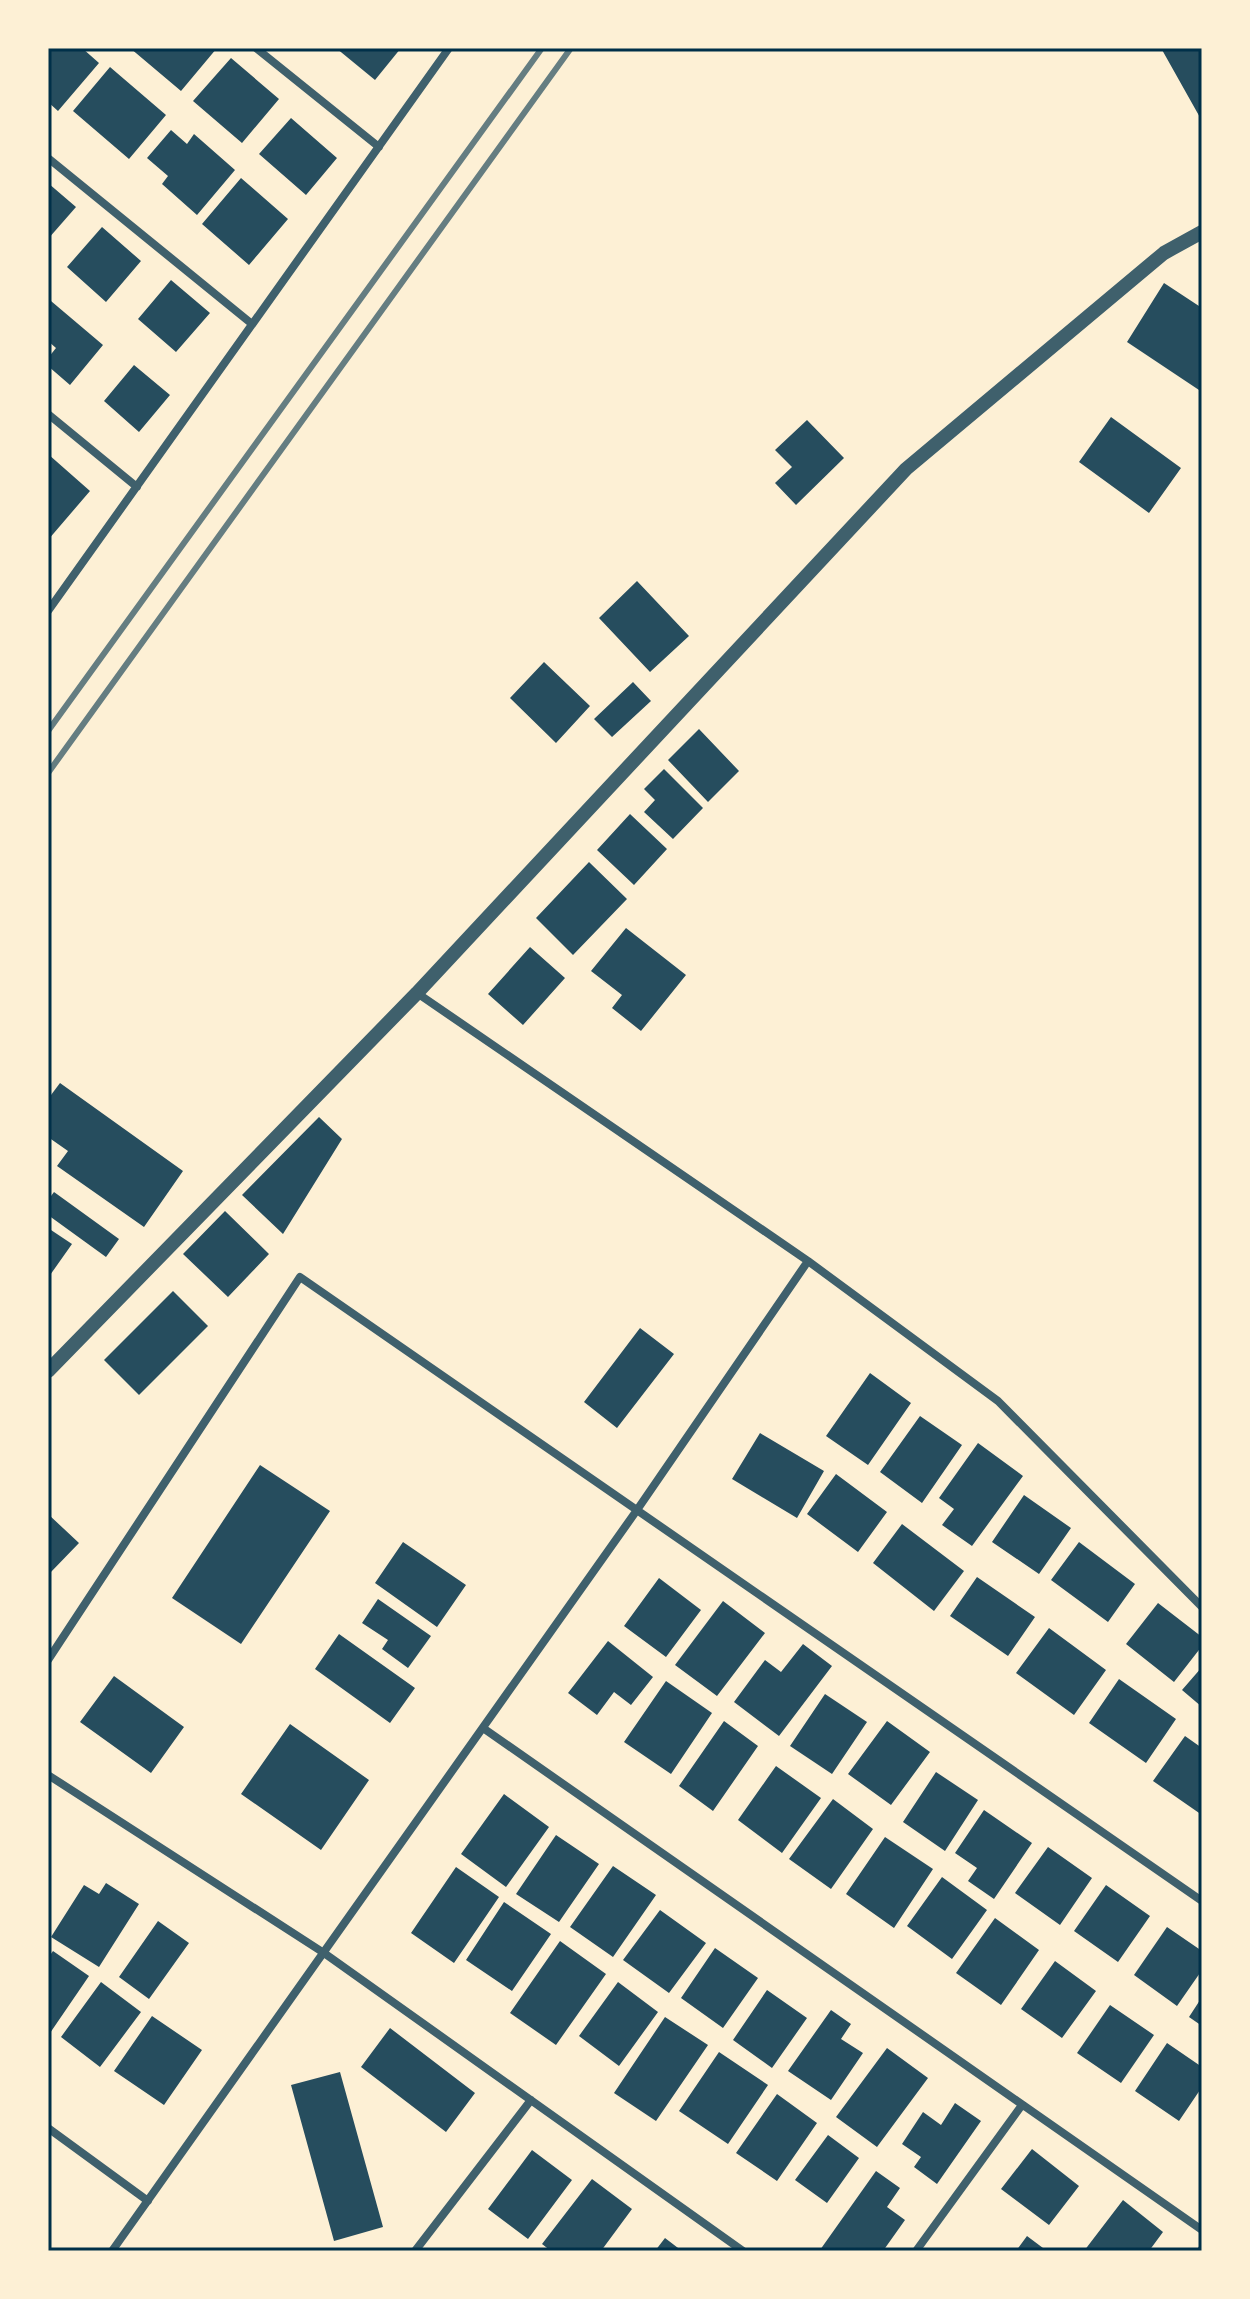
<svg xmlns="http://www.w3.org/2000/svg" width="1250" height="2299" viewBox="0 0 1250 2299" font-family="'IBM Plex Sans',sans-serif">
	<rect width="100%" height="100%" fill="#fdf0d5"/>
	<path fill="#264d5e" d="M48 48 55 51 57 48H82L99 63 58 111 48 102Z
		M130 48H217L181 91Z
		M336 48H401L375 80Z
		M1161 48H1202V121Z
		M231 58 279 99 242 143 193 101Z
		M110 67 166 115 129 159 73 111Z
		M291 118 337 158 306 195 259 154Z
		M171 130 187 144 194 134 235 170 197 215 162 184 168 176 147 158Z
		M241 178 288 219 249 265 202 224Z
		M48 183 76 207 48 239Z
		M102 227 141 261 106 302 67 267Z
		M171 280 210 313 176 352 138 319Z
		M1164 283 1202 308V392L1127 342Z
		M51 301 103 345 70 385 48 366V358L56 348 48 341V304Z
		M134 365 170 395 139 432 104 401Z
		M1111 417 1181 468 1149 513 1079 462Z
		M807 420 844 458 796 505 775 483 792 467 775 450Z
		M48 454 90 491 48 540Z
		M637 581 689 636 650 672 599 618Z
		M544 662 590 706 556 743 510 698Z
		M633 682 651 701 612 737 594 719Z
		M699 729 739 771 708 802 668 760Z
		M664 769 703 808 673 839 644 812 655 800 644 789Z
		M630 814 667 849 634 885 597 850Z
		M589 862 627 899 573 955 536 918Z
		M626 928 686 975 641 1031 612 1008 622 995 591 971Z
		M530 947 565 978 523 1025 488 994Z
		M60 1083 183 1171 144 1227 57 1166 68 1151 48 1137V1099Z
		M319 1117 342 1139 283 1234 242 1195Z
		M54 1192 119 1239 106 1257 48 1215V1200Z
		M225 1211 269 1254 228 1297 183 1254Z
		M48 1228 72 1244 48 1278Z
		M173 1291 208 1326 139 1395 104 1360Z
		M640 1328 674 1354 617 1428 584 1402Z
		M870 1373 911 1403 868 1465 826 1436Z
		M920 1416 962 1445 922 1503 880 1472Z
		M760 1433 824 1471 797 1518 732 1479Z
		M978 1443 1023 1476 972 1546 942 1525 954 1509 939 1498Z
		M260 1465 330 1511 241 1644 172 1598Z
		M836 1474 887 1512 858 1552 807 1514Z
		M1024 1495 1071 1528 1039 1574 992 1542Z
		M48 1514 79 1543 50 1573 48 1572Z
		M902 1524 964 1571 934 1611 873 1563Z
		M403 1542 466 1585 437 1627 375 1583Z
		M1079 1542 1135 1584 1108 1622 1051 1580Z
		M977 1577 1035 1617 1008 1656 950 1616Z
		M659 1578 701 1610 666 1657 624 1626Z
		M378 1599 431 1636 408 1668 382 1649 388 1640 362 1623Z
		M723 1601 765 1633 717 1696 675 1665Z
		M1158 1603 1202 1637V1646L1174 1682 1126 1644Z
		M1049 1628 1106 1670 1074 1715 1016 1673Z
		M339 1634 415 1688 390 1723 315 1669Z
		M608 1641 653 1677 631 1705 614 1692 597 1715 568 1693Z
		M803 1644 832 1666 779 1736 734 1702 765 1660 781 1672Z
		M1202 1667V1707L1182 1690Z
		M114 1676 184 1727 151 1773 80 1722Z
		M1119 1679 1176 1719 1146 1763 1089 1723Z
		M666 1681 712 1713 671 1774 624 1742Z
		M825 1694 867 1722 832 1774 790 1746Z
		M724 1721 758 1746 713 1811 679 1786Z
		M887 1721 930 1752 891 1805 848 1774Z
		M290 1724 369 1780 321 1850 241 1794Z
		M1185 1736 1202 1748V1815L1153 1781Z
		M776 1766 821 1798 782 1853 738 1820Z
		M936 1772 978 1800 945 1851 903 1822Z
		M504 1794 549 1827 506 1887 461 1854Z
		M833 1799 873 1829 831 1889 789 1859Z
		M984 1810 1032 1843 994 1899 968 1881 977 1868 955 1853Z
		M556 1835 599 1864 559 1922 516 1894Z
		M885 1837 933 1869 894 1928 846 1894Z
		M1048 1847 1092 1878 1060 1925 1015 1893Z
		M613 1866 656 1895 613 1957 570 1927Z
		M456 1867 499 1897 454 1963 411 1933Z
		M942 1877 987 1910 952 1959 907 1926Z
		M106 1883 139 1904 99 1967 51 1937 84 1885 99 1894Z
		M1106 1885 1150 1916 1118 1962 1074 1931Z
		M504 1902 551 1934 512 1991 466 1960Z
		M660 1910 706 1943 669 1993 623 1960Z
		M995 1918 1039 1950 1001 2005 956 1973Z
		M158 1921 189 1943 149 1999 119 1977Z
		M1167 1927 1202 1951V1970L1177 2006 1134 1975Z
		M560 1941 606 1974 556 2045 510 2013Z
		M715 1948 758 1978 723 2028 681 1998Z
		M53 1951 89 1976 48 2036V1958Z
		M1055 1961 1096 1991 1062 2038 1021 2009Z
		M101 1982 141 2012 100 2067 61 2037Z
		M618 1982 658 2012 619 2066 579 2036Z
		M767 1990 807 2018 772 2068 733 2040Z
		M1202 1997V2026L1189 2017Z
		M1110 2005 1154 2035 1121 2083 1077 2053Z
		M831 2010 851 2024 841 2039 863 2053 831 2100 788 2071Z
		M152 2016 202 2050 164 2105 114 2071Z
		M665 2017 708 2045 656 2121 614 2093Z
		M390 2028 475 2093 446 2132 361 2067Z
		M1167 2043 1202 2067V2087L1179 2121 1135 2091Z
		M887 2048 928 2078 877 2147 836 2117Z
		M719 2052 768 2085 728 2144 679 2111Z
		M340 2072 383 2227 334 2241 291 2085Z
		M777 2094 817 2123 777 2181 736 2153Z
		M955 2103 981 2121 937 2184 914 2167 921 2157 902 2144 923 2112 941 2125Z
		M828 2135 859 2158 827 2203 795 2180Z
		M1032 2149 1079 2186 1049 2225 1001 2189Z
		M532 2150 572 2180 528 2239 488 2209Z
		M876 2171 900 2188 887 2207 905 2220 883 2251H822L820 2250Z
		M592 2179 632 2209 601 2251H551L542 2244Z
		M1123 2200 1163 2232 1149 2251H1084Z
		M1027 2236 1047 2251H1016Z
		M665 2238 682 2251H655Z"/>
	<g fill="none" stroke-linecap="round" stroke-linejoin="round">
		<path stroke="#3f606c" stroke-width="8" d="M256 48 379 147
			M48 158 252 324
			M48 414 137 487
			M48 611 449 48
			M417 993 808 1261 998 1401 1202 1607
			M48 1660 300 1277 1202 1901
			M483 1728 1202 2230
			M48 1775 324 1953 743 2251
			M48 2128 148 2201
			M112 2251 637 1510 808 1261
			M415 2251 531 2100
			M916 2251 1022 2105
			M1201 2251 1202 2249"/>
		<path stroke="#3f606c" stroke-width="14" d="M48 1371 417 993 906 469 1164 253 1202 232"/>
		<path stroke="#657d81" stroke-width="6" d="M48 731 542 48
			M48 773 571 48"/>
	</g>
	<rect width="1250" height="2299" fill="none" stroke="#fdf0d5" stroke-width="100"/>
	<rect x="50" y="50" width="1150" height="2199" fill="none" stroke="#003049" stroke-width="3"/>
</svg>
